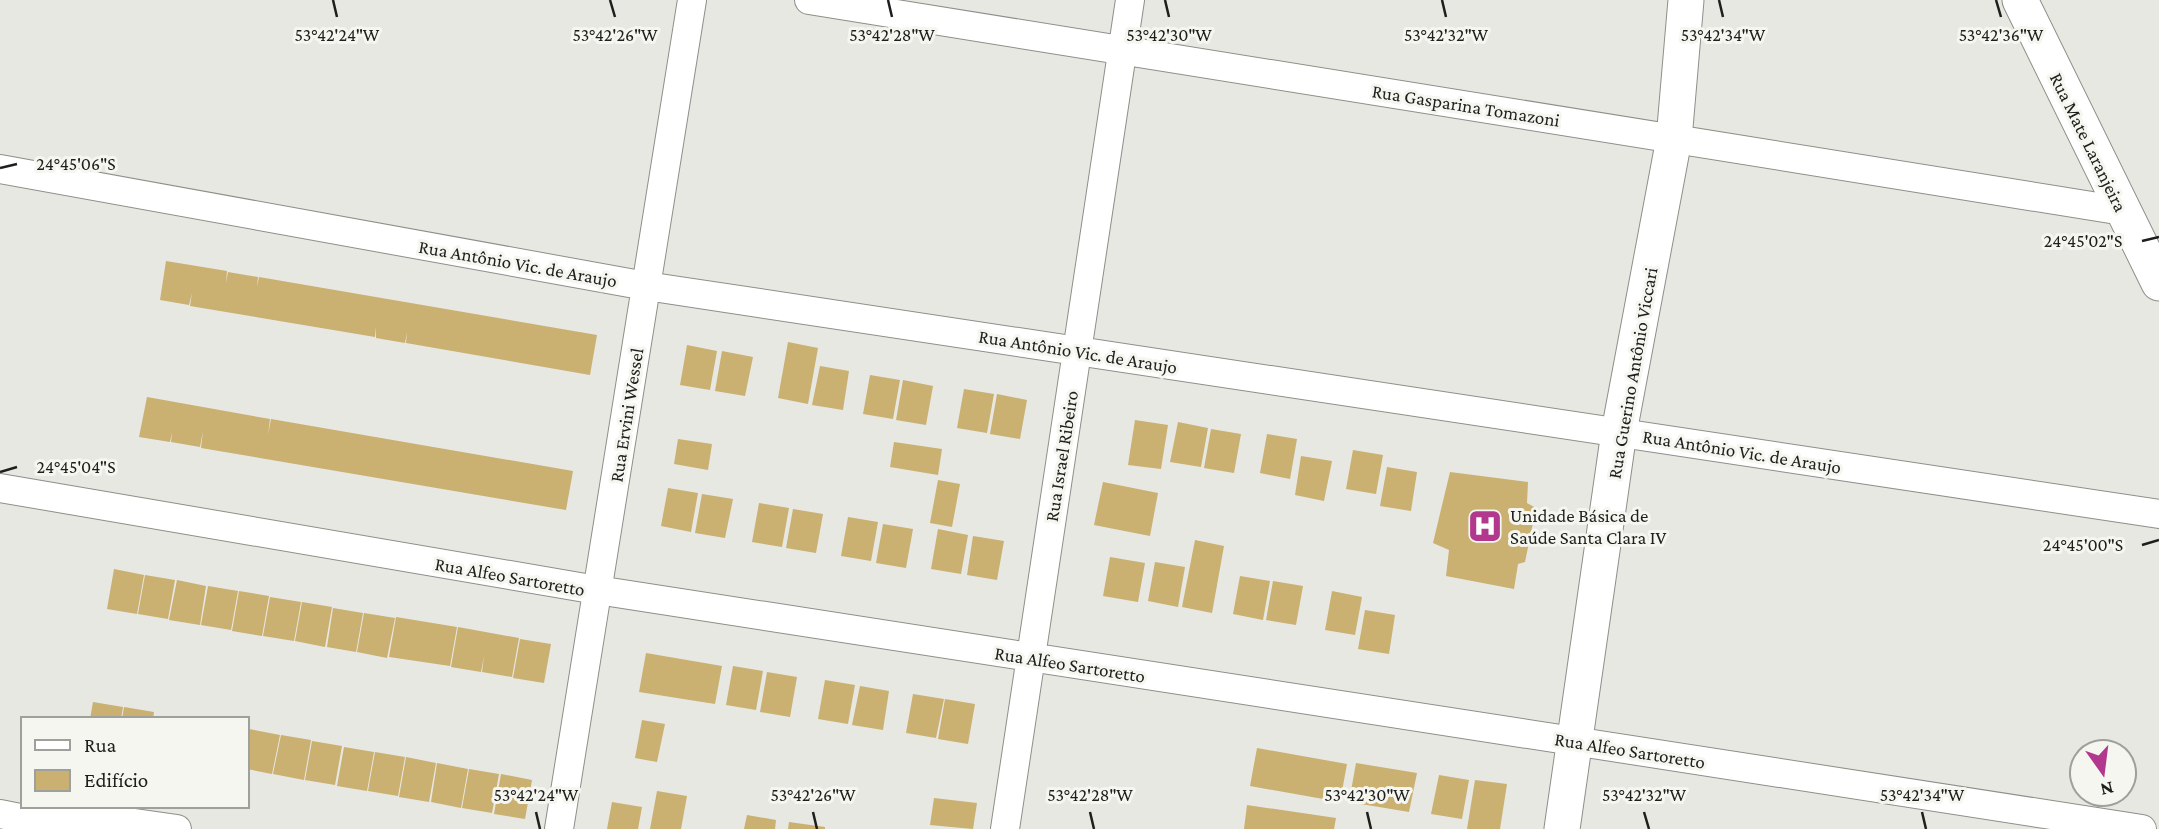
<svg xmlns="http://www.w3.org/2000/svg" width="2159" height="829" viewBox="0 0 2159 829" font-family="'Crimson Pro',serif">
	<rect width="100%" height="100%" fill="#e7e8e2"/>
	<path fill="#cab071" d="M166 261 227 271 226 283 228 272 258 277 257 287 259 277 597 335 590 375 406 343 407 332 405 343 376 338V327L375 337 190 306 192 293 189 305 160 300Z
		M788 342 818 348 808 404 778 398Z
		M687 345 717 351 710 390 680 385Z
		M722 351 753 357 745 396 715 391Z
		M820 366 849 371 843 410 812 405Z
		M870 375 900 380 893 419 863 414Z
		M903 380 933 386 926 425 896 420Z
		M964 389 994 394 987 433 957 428Z
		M997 394 1027 400 1020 439 990 434Z
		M147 397 270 419 268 435 271 419 573 471 566 510 201 448 203 431 200 447 171 442 172 432 170 442 139 437Z
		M1135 420 1168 425 1161 469 1128 465Z
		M1178 422 1208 428 1201 467 1170 462Z
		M1211 429 1241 434 1234 473 1204 468Z
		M1267 434 1297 439 1290 479 1260 473Z
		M678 439 712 444 708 470 674 464Z
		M894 442 942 449 938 475 890 467Z
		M1353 450 1383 455 1376 494 1346 489Z
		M1301 456 1332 461 1324 501 1295 495Z
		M1387 467 1417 472 1411 511 1380 506Z
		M1450 472 1528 482 1527 503 1536 508 1525 562 1518 564 1514 589 1446 576 1449 550 1433 543Z
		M938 480 960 484 952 527 930 523Z
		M1103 482 1158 493 1150 536 1094 525Z
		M668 488 698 493 691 532 661 526Z
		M702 494 733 499 725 538 695 533Z
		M759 503 789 508 782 547 752 542Z
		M793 509 823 514 816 553 786 548Z
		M848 517 878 522 871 561 841 556Z
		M883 524 913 529 906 568 876 563Z
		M938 529 968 535 961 574 931 569Z
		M973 536 1004 541 997 580 967 575Z
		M1195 540 1224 546 1212 613 1182 607Z
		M1110 557 1145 563 1138 602 1103 596Z
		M1155 562 1185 567 1178 607 1148 601Z
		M114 569 144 575 137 614 107 609Z
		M145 575 175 580 168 619 138 614Z
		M1240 576 1270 581 1263 620 1233 614Z
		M177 580 206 586 200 625 169 620Z
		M1273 581 1303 586 1296 625 1266 620Z
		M208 586 238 591 231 630 201 625Z
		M239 591 269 596 262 636 232 631Z
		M1332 591 1362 597 1355 635 1325 630Z
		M270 597 301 602 294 641 263 636Z
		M302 602 332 607 325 647 295 641Z
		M333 608 363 613 356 652 327 647Z
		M1365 610 1395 615 1389 654 1358 649Z
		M364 613 395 618 387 658 357 652Z
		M396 617 457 627 450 666 389 657Z
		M458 627 519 638 512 677 482 672 484 656 481 672 451 667Z
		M520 639 551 644 544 683 513 678Z
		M646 653 722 666 715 704 639 692Z
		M733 666 763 671 756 710 726 705Z
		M767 672 797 677 790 717 760 712Z
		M825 680 855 685 848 724 818 719Z
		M860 686 889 691 883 730 852 725Z
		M913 694 944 699 936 738 906 733Z
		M945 699 975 704 968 744 938 739Z
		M93 702 123 707 121 719H90Z
		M124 707 154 712 153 719H122Z
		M642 720 665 724 657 762 635 758Z
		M249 729 280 735 272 774 247 769Z
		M281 735 311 740 304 780 273 774Z
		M312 741 342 746 335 785 305 780Z
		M344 747 374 752 367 791 337 786Z
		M1257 748 1347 764 1340 802 1250 786Z
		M375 752 405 757 398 796 368 791Z
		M406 757 436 763 429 802 399 797Z
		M437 763 468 769 461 808 431 802Z
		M1356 763 1417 773 1409 812 1349 802Z
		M469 769 499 774 492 813 462 808Z
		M501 774 532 780 525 819 494 814Z
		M1439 775 1469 780 1462 819 1431 814Z
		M1475 780 1507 784 1500 829H1467Z
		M657 791 687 796 681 829H650Z
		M934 798 977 803 973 829 930 825Z
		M612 802 642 807 638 829H607Z
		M1247 805 1336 818 1334 829H1244Z
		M747 815 776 820 775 829H744Z
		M789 822 825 827V829H788Z"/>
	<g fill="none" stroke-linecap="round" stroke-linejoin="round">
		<g stroke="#8e8f89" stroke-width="30">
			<path id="minor" d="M809 0 2123 211
				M0 169 646 286 2159 514
				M0 488 597 590 2142 829
				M0 814 45 823 79 815 177 829
				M559 829 692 0
				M1005 829 1130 0"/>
		</g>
		<g stroke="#8e8f89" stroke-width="37">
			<path id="tertiary" d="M2020 0 2159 283
				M1562 829 1619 432 1674 139 1686 0"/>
		</g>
		<use href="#minor" stroke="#fff" stroke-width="28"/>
		<use href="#tertiary" stroke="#fff" stroke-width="35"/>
	</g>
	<path fill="none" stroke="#1e1e1c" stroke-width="2.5" d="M333 0 337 17M610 0 615 17M888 0 892 17M1165 0 1169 17M1442 0 1446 17M1719 0 1723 17M1996 0 2001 17M0 168 17 164M2142 241 2159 237M0 472 17 467M2142 545 2159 540M536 812 540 829M813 812 817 829M1090 812 1094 829M1367 812 1371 829M1644 812 1649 829M1922 812 1926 829"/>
	<defs>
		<g id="hospital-square" transform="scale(1.75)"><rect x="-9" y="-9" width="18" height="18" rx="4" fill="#b1388c" stroke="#f4f6ef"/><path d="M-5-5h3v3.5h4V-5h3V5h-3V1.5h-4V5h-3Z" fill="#fff"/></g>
	</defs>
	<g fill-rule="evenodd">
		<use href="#hospital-square" x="1485" y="526"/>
	</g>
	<g text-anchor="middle" stroke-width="6" stroke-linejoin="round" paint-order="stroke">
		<g font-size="19" fill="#1e1e1c" stroke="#f4f6ef">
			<text transform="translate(1466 105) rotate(9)" y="7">Rua Gasparina Tomazoni</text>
			<text transform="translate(2089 142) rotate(64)" y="7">Rua Mate Laranjeira</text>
			<text transform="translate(518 263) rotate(10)" y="7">Rua Antônio Vic. de Araujo</text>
			<text transform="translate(1078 351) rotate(9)" y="7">Rua Antônio Vic. de Araujo</text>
			<text transform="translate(1632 373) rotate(-80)" y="7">Rua Guerino Antônio Viccari</text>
			<text transform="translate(626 415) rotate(-81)" y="7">Rua Ervini Wessel</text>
			<text transform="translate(1742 451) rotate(9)" y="7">Rua Antônio Vic. de Araujo</text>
			<text transform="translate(1061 456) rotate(-81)" y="7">Rua Israel Ribeiro</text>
			<text transform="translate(510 576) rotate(10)" y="7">Rua Alfeo Sartoretto</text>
			<text transform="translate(1070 664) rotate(9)" y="7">Rua Alfeo Sartoretto</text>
			<text transform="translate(1630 750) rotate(9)" y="7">Rua Alfeo Sartoretto</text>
		</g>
		<g font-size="19" fill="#1e1e1c" stroke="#f4f6ef" text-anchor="start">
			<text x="1510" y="522">Unidade Básica de<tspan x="1510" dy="22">Saúde Santa Clara IV</tspan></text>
		</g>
	</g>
	<g font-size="18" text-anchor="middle" fill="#1e1e1c" stroke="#f4f6ef" stroke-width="6" stroke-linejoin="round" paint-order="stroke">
		<text x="1723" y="41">53°42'34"W</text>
		<text x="337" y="41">53°42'24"W</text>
		<text x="615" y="41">53°42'26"W</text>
		<text x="892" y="41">53°42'28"W</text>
		<text x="1169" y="41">53°42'30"W</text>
		<text x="1446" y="41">53°42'32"W</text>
		<text x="2001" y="41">53°42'36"W</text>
		<text x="76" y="170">24°45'06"S</text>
		<text x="2083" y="247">24°45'02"S</text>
		<text x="76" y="473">24°45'04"S</text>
		<text x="2083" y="551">24°45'00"S</text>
		<text x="536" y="801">53°42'24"W</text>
		<text x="813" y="801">53°42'26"W</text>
		<text x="1090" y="801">53°42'28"W</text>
		<text x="1367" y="801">53°42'30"W</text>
		<text x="1644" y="801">53°42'32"W</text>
		<text x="1922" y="801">53°42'34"W</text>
	</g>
	<rect x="21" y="717" width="228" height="91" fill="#f4f6ef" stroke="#9ea09b" stroke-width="2"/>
	<rect x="35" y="740" width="35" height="10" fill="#ffffff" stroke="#9ea09b" stroke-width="2"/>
	<text x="84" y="752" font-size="21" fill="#1e1e1c">Rua</text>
	<rect x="35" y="770" width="35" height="21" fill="#cab071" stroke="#9ea09b" stroke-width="2"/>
	<text x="84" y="787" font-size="21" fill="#1e1e1c">Edifício</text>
	<g transform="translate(2103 773) rotate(166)"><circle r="33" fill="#f4f6ef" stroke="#9ea09b" stroke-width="2"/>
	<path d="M0-5L12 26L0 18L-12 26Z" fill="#b1388c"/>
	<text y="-10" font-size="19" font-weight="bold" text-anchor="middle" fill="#1e1e1c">N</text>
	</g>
</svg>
